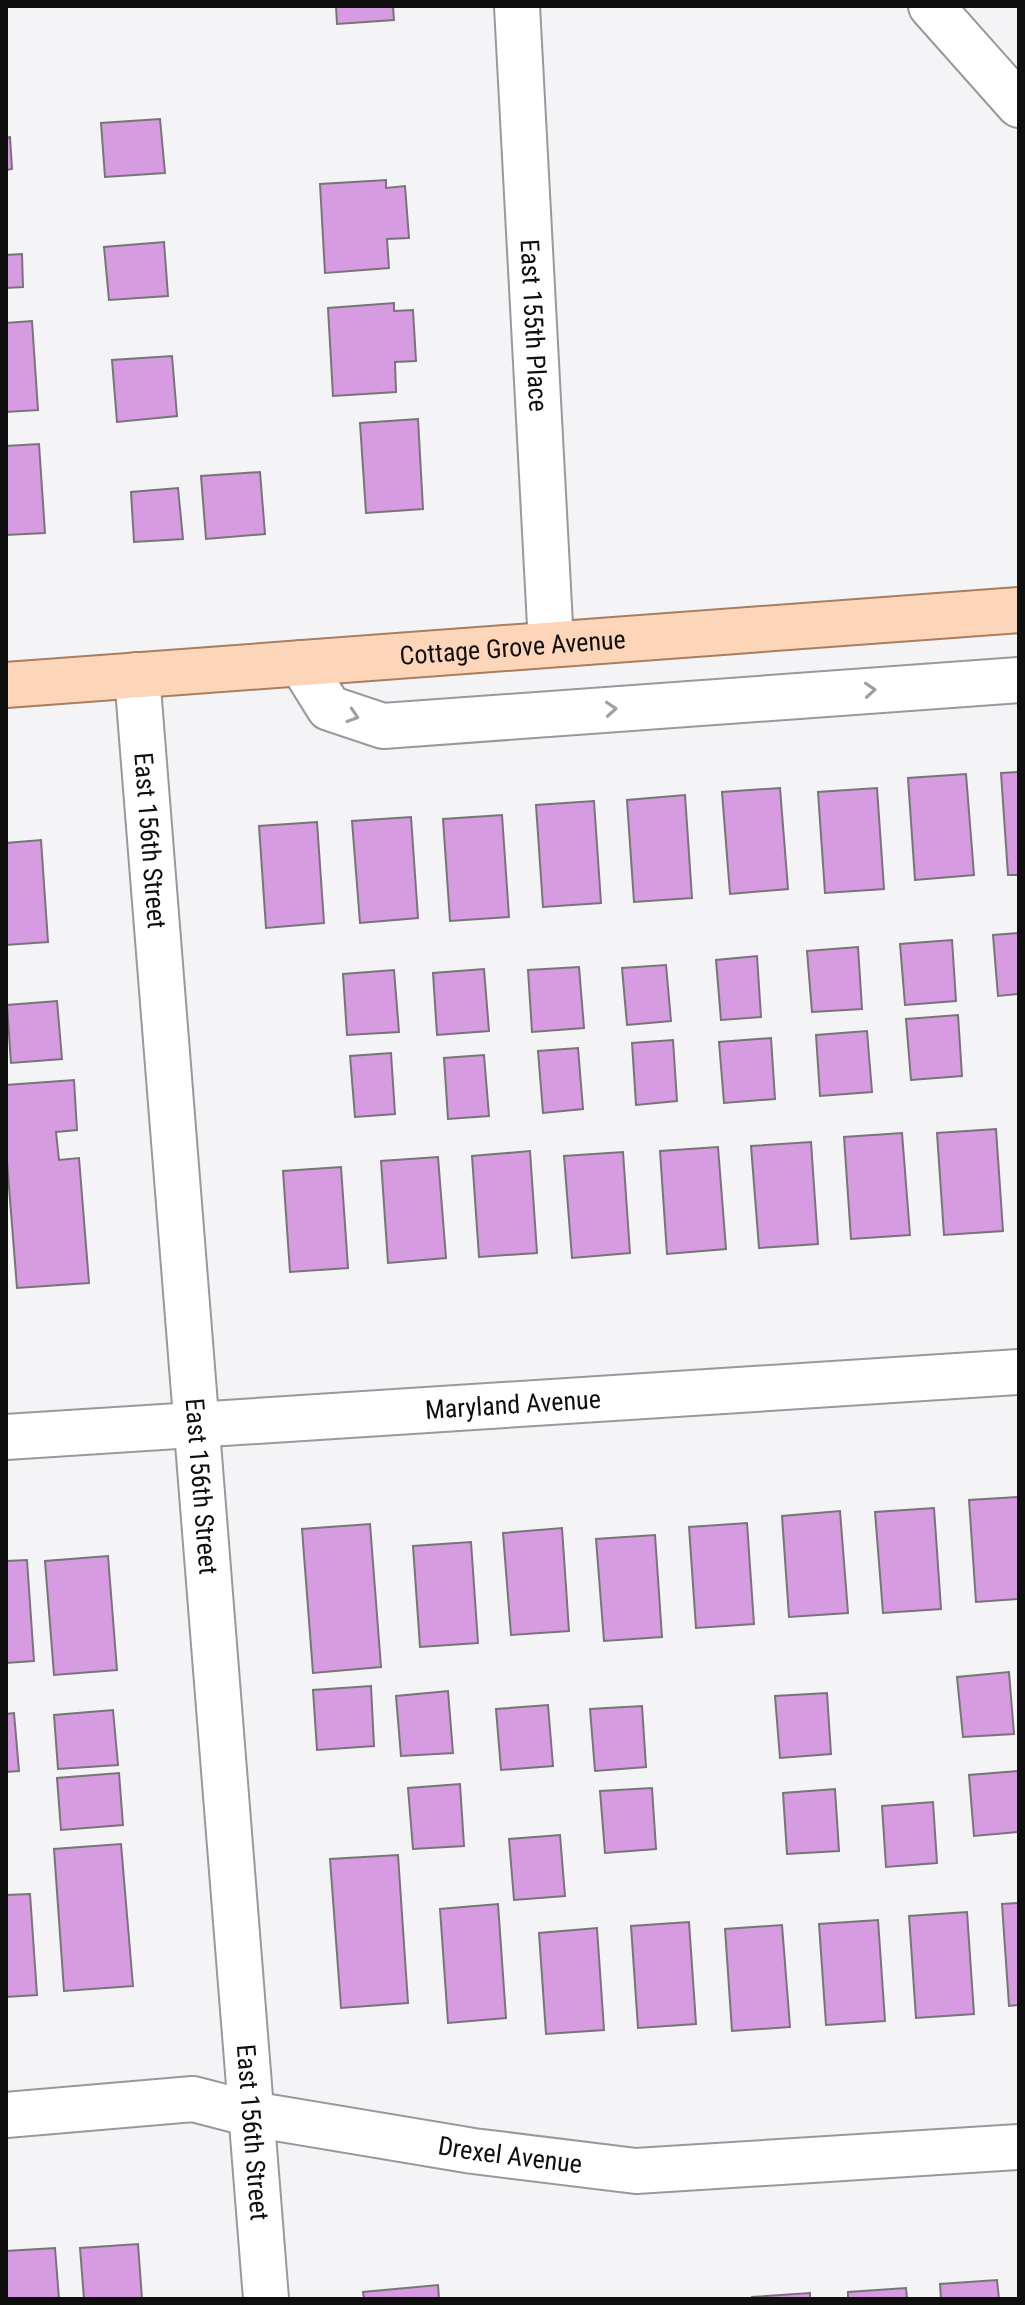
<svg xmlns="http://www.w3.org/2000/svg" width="1025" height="2305" viewBox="0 0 1025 2305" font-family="'Roboto Condensed',sans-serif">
	<rect width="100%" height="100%" fill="#f4f3f6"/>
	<path fill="#d79be1" stroke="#777577" stroke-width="2" d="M336 6H393L394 20 337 24Z
		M160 119 165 173 105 177 101 123Z
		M10 137 12 169 6 170V138Z
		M386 180V188L405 186 409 238 387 239 389 268 325 273 320 184Z
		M164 242 168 296 109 300 104 247Z
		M22 254 23 287 6 288V255Z
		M394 303V311L413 310 416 361 395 362 396 392 333 396 328 308Z
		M32 321 38 410 6 412V323Z
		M172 356 177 416 117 422 112 360Z
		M418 419 423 509 366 513 360 423Z
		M39 444 45 533 6 535V446Z
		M260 472 265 534 206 539 201 476Z
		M178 488 183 539 134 542 131 492Z
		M1019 772V875H1008L1001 773Z
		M966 774 974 875 915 880 908 778Z
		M780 788 788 889 730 894 722 792Z
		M877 788 884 889 825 893 818 792Z
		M685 795 692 898 634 902 627 800Z
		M594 801 601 903 543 907 536 805Z
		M502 815 509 917 450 921 443 819Z
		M411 817 418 918 360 923 352 821Z
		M317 822 324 923 266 928 259 826Z
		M41 840 48 942 6 945V843Z
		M1019 933V994L998 996 993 935Z
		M952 940 956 1001 905 1005 900 944Z
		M858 947 862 1009 812 1012 807 951Z
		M757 956 761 1017 721 1020 716 960Z
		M666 965 671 1021 627 1025 622 968Z
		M579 967 584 1028 532 1032 528 970Z
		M484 969 489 1031 437 1035 433 973Z
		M394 970 399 1032 347 1035 343 974Z
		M57 1001 62 1059 11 1063 7 1005Z
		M958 1015 962 1076 911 1080 906 1019Z
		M867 1031 872 1092 820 1096 816 1035Z
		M771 1038 775 1099 724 1103 719 1042Z
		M673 1040 677 1101 636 1105 632 1043Z
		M578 1048 583 1109 543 1113 538 1051Z
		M391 1053 395 1114 355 1117 350 1056Z
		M484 1055 489 1116 448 1119 444 1058Z
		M74 1080 77 1130 56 1132 59 1160 79 1158 89 1283 17 1288 6 1149V1085Z
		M996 1129 1003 1231 944 1235 937 1133Z
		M902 1133 910 1235 851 1239 844 1137Z
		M811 1142 818 1244 759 1248 751 1146Z
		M718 1147 726 1249 667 1254 660 1151Z
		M530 1151 537 1253 479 1257 472 1156Z
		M623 1152 630 1253 572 1258 564 1156Z
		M438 1157 446 1258 388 1263 381 1161Z
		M341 1167 348 1268 290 1272 283 1171Z
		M1019 1497V1599L976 1602 969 1500Z
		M934 1508 941 1609 883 1613 875 1512Z
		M840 1511 848 1613 789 1617 782 1516Z
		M747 1523 754 1624 696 1628 689 1527Z
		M370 1524 381 1667 313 1673 302 1529Z
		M562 1528 569 1631 511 1635 503 1533Z
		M655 1535 662 1637 604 1641 596 1539Z
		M471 1542 478 1643 420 1647 413 1546Z
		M108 1556 117 1670 54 1675 45 1561Z
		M27 1560 34 1661 6 1663V1561Z
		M1009 1672 1014 1734 963 1737 957 1677Z
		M371 1686 374 1746 317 1750 313 1690Z
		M448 1691 453 1753 401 1756 396 1696Z
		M827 1693 831 1754 780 1758 775 1696Z
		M548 1705 553 1766 501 1770 496 1709Z
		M642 1706 646 1767 595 1771 590 1709Z
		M113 1710 118 1765 58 1769 54 1715Z
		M14 1713 19 1771 6 1772V1714Z
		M1019 1771V1832L974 1836 969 1775Z
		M119 1773 123 1825 61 1830 57 1778Z
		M460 1784 464 1846 413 1849 408 1788Z
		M652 1788 656 1849 605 1853 600 1791Z
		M835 1789 839 1851 787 1854 783 1793Z
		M933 1802 937 1863 886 1867 882 1806Z
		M560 1835 565 1896 514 1900 509 1839Z
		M121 1844 133 1986 64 1991 54 1849Z
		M398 1855 408 2003 341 2008 330 1859Z
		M30 1894 37 1995 6 1997V1895Z
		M1019 1903V2005L1009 2006 1002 1904Z
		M498 1904 506 2018 448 2023 440 1909Z
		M967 1912 974 2014 916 2018 909 1916Z
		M878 1920 885 2021 826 2025 819 1924Z
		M689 1922 696 2024 638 2028 631 1926Z
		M782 1925 790 2027 732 2031 725 1929Z
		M597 1928 604 2030 546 2034 539 1933Z
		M138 2244 142 2299H84L80 2248Z
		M55 2248 59 2299H6V2251Z
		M997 2280 999 2299H941L940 2284Z
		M438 2285 439 2299H364L363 2292Z
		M906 2288 907 2299H848V2292Z
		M810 2293V2299H752V2297Z"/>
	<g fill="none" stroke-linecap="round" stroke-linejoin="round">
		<g stroke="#99989b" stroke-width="48">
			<g id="minor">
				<path id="s1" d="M517 6 551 644"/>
				<path d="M931 6 1019 105"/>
				<path d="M301 663 329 708 383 726 1019 680"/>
				<path id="s2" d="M137 675 266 2299"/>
				<path id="s3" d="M6 1437 1019 1372"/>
				<path id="s4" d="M6 2115 193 2099 251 2114 473 2151 636 2171 1019 2147"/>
			</g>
		</g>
		<g stroke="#a87e60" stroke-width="48">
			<g id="major">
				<path id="s5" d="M6 685 1019 610"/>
			</g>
		</g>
		<use href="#minor" stroke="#fff" stroke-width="44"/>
		<use href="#major" stroke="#fdd6b9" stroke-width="44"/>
	</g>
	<defs><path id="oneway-chevron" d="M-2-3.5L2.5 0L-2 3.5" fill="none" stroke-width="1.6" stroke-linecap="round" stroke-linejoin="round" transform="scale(2)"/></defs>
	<g stroke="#9f9f9f">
		<use href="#oneway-chevron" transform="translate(870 690) rotate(-4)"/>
		<use href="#oneway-chevron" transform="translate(611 709) rotate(-4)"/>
		<use href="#oneway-chevron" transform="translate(353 716) rotate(18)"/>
	</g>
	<g text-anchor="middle" stroke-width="6" stroke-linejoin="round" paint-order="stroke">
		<g font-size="26" fill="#0f0f10" stroke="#fff">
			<text dy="9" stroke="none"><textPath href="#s1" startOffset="320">East 155th Place</textPath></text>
			<text dy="9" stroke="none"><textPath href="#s5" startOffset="508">Cottage Grove Avenue</textPath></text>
			<text dy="9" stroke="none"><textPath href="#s2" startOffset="166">East 156th Street</textPath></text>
			<text dy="9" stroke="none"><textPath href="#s3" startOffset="508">Maryland Avenue</textPath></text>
			<text dy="9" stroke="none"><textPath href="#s2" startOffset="814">East 156th Street</textPath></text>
			<text dy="9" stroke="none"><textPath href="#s2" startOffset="1462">East 156th Street</textPath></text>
			<text dy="9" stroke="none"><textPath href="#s4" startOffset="510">Drexel Avenue</textPath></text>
		</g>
	</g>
	<rect width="1025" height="2305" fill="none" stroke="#0f0f10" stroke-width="16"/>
</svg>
